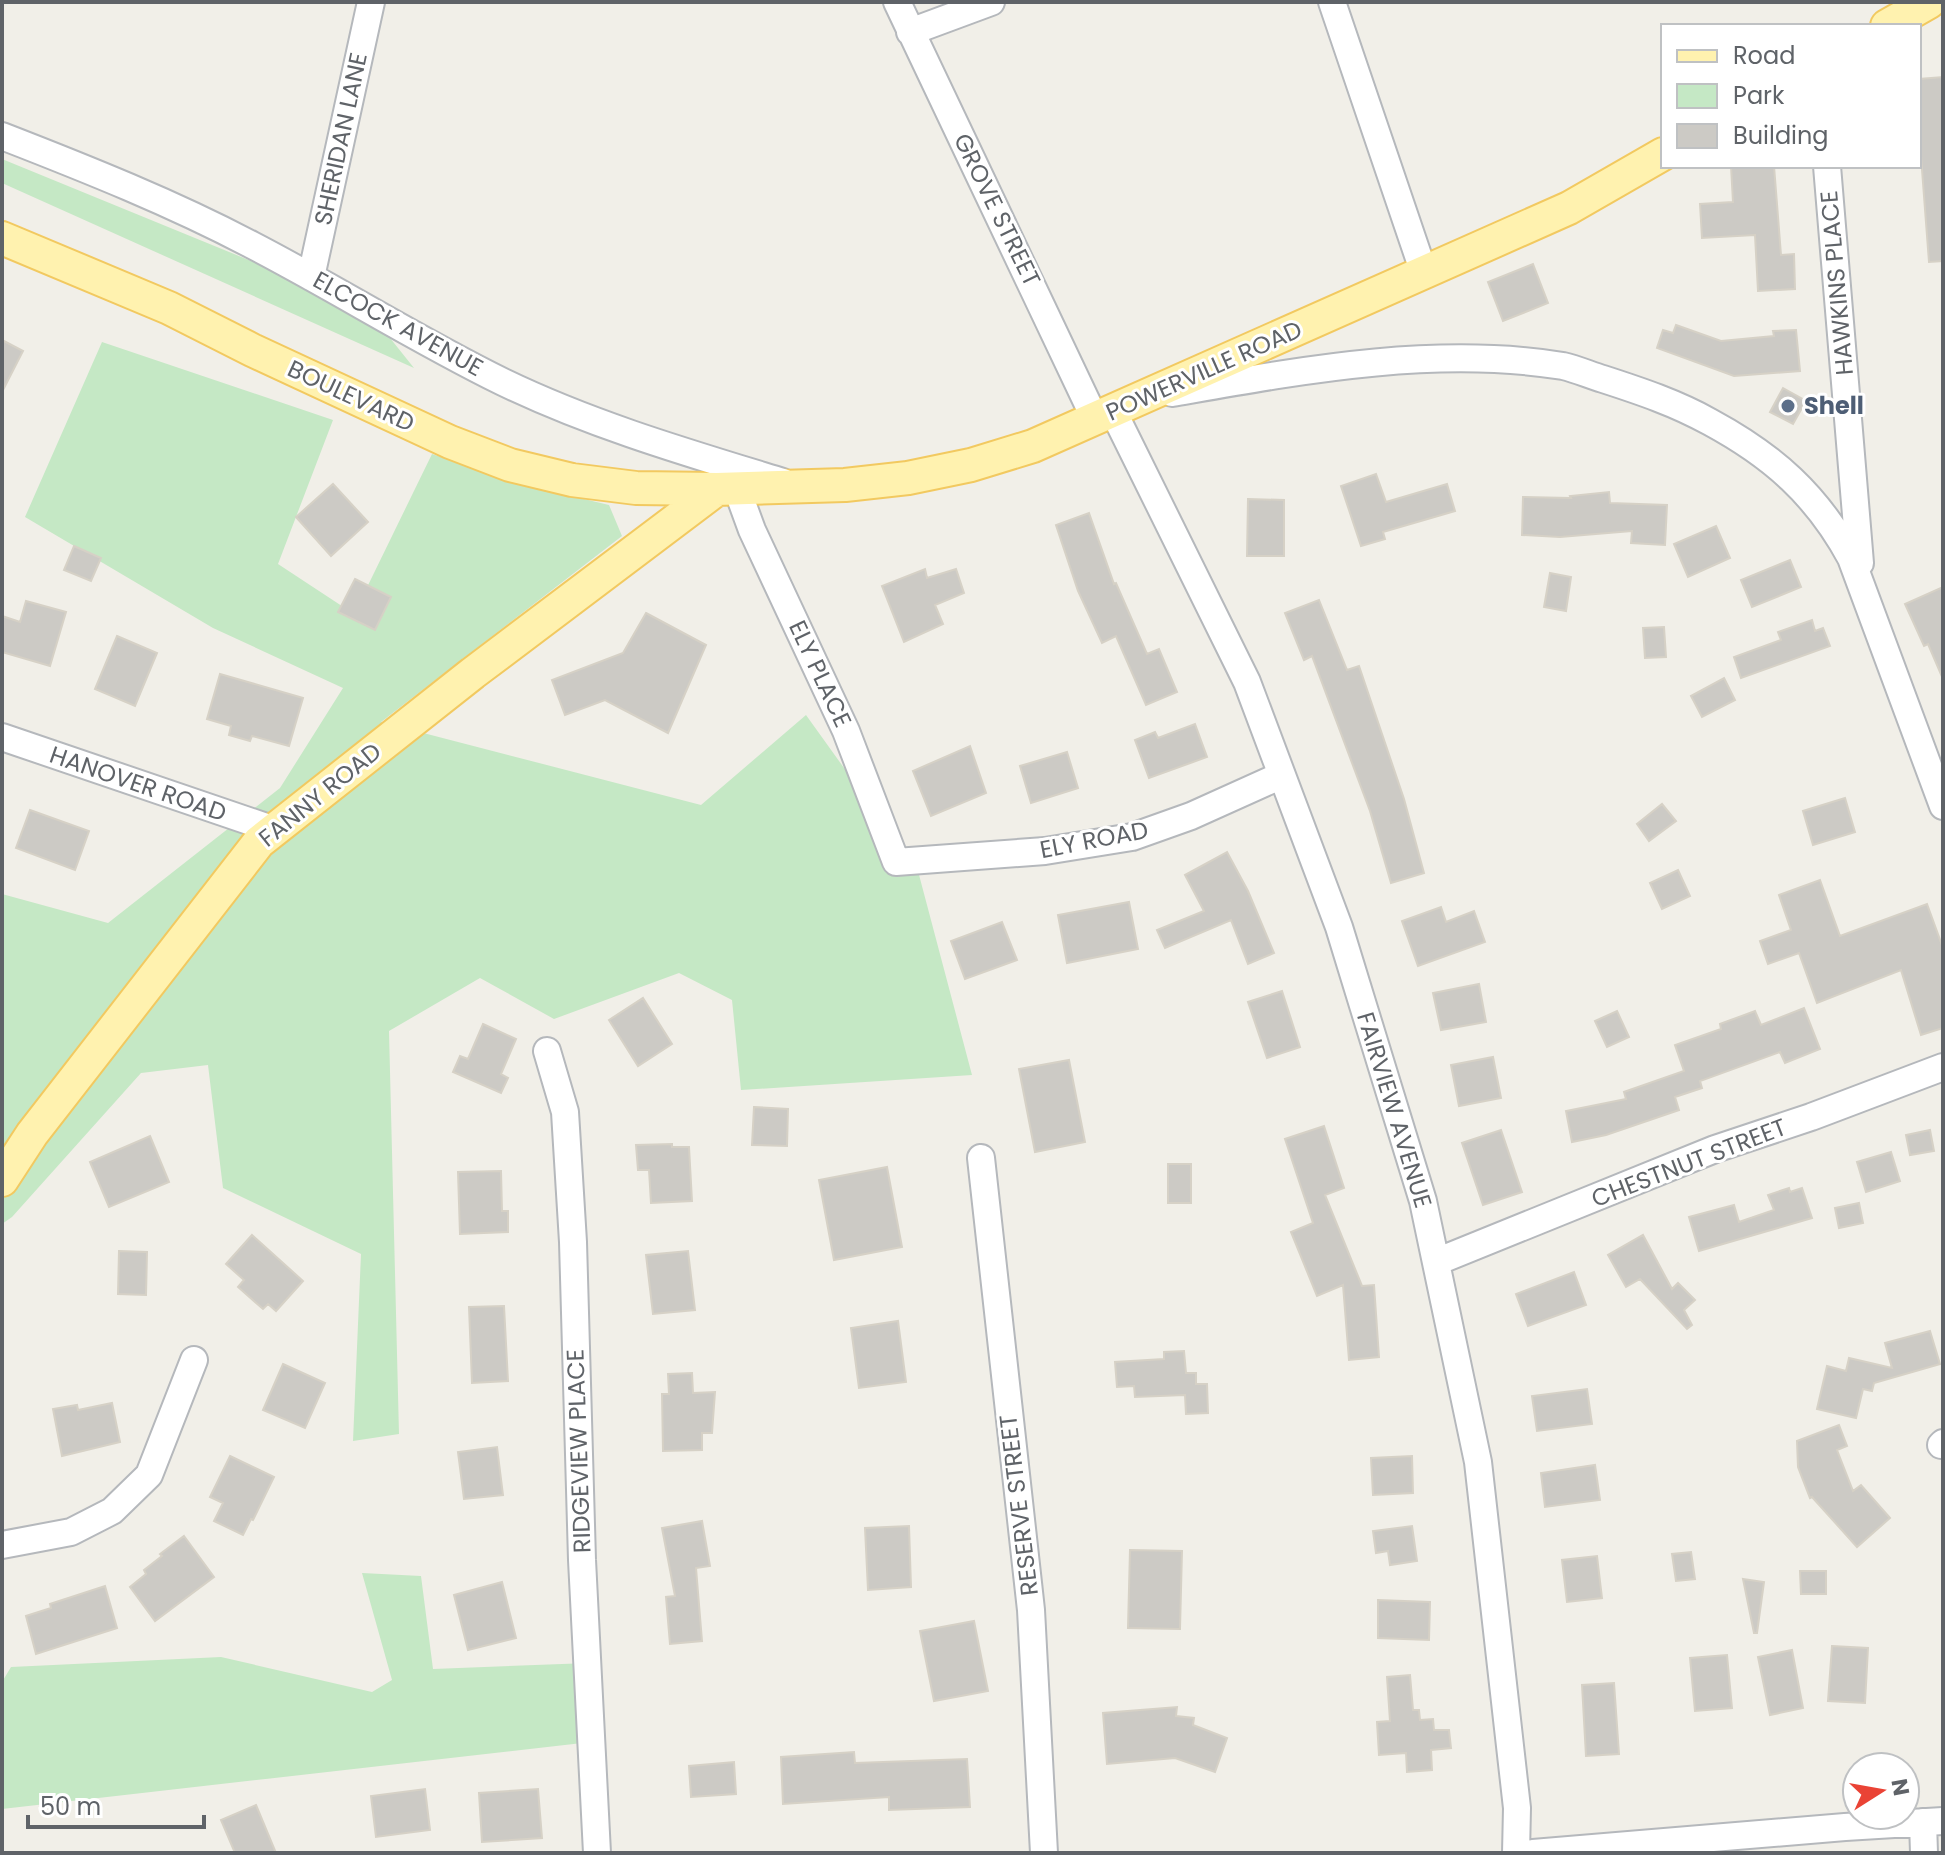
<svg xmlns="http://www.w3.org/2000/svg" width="1945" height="1855" viewBox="0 0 1945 1855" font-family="Poppins,sans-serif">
	<rect width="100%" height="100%" fill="#f1efe8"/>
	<path fill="#c5e8c5" d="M2 159 366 308 414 368 2 183Z
		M102 342 333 420 278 564 354 614 432 454 525 485 609 505 622 536 381 722 701 805 806 715 918 871 972 1075 741 1090 732 1000 679 973 554 1019 480 978 389 1031 399 1434 353 1441 361 1254 223 1188 208 1065 141 1073 12 1217 2 1224V894L108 923 280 788 343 688 213 628 25 517Z
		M362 1573 421 1576 433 1669 589 1663 591 1742 2 1809V1682L11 1667 221 1657 372 1692 392 1680Z"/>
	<path fill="#cccac5" stroke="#d6d1c6" stroke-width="2" d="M1943 77V261L1929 262 1919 130V79Z
		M1731 166H1774L1781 255 1794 254 1795 289 1758 291 1755 235 1702 238 1700 204 1733 202Z
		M1533 264 1548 303 1503 321 1488 282Z
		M1676 325 1721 341 1774 336 1773 331 1796 330 1800 371 1734 376 1657 348 1663 330 1673 333Z
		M2 340 23 351 2 392Z
		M1783 388 1806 401 1793 424 1770 412Z
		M1376 474 1386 502 1447 484 1455 511 1383 532 1385 539 1361 546 1341 486Z
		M333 484 368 522 331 556 296 517Z
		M1609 492 1610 503 1667 505 1665 545 1631 543 1632 531 1560 537 1522 535 1523 497 1571 498 1570 496Z
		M1248 499 1284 500V556H1247Z
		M1089 513 1114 584 1116 583 1147 654 1159 649 1177 692 1146 705 1116 636 1102 643 1078 591 1056 525Z
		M1716 526 1730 558 1688 577 1674 544Z
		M74 546 101 558 91 581 64 570Z
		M1790 560 1801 587 1752 607 1741 580Z
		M925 569 927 578 956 569 964 593 935 605 943 624 904 642 882 586Z
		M1550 573 1571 577 1566 611 1544 607Z
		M355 579 391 597 375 630 338 612Z
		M1943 587V679L1928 644 1924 646 1905 604Z
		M1319 600 1347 670 1359 666 1404 799 1424 873 1391 883 1370 811 1312 656 1304 660 1285 613Z
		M26 601 66 612 50 666 2 652V616L20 622Z
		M646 613 706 645 668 733 605 700 565 715 552 680 623 653Z
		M1812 620 1815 631 1823 628 1830 646 1741 678 1734 657 1781 640 1778 632Z
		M1664 627 1666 657 1645 658 1643 628Z
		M117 636 157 653 135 706 95 689Z
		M220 674 303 698 289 746 252 736 250 741 229 735 231 726 207 719Z
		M1724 678 1735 700 1702 717 1691 696Z
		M1195 724 1207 757 1149 778 1135 740 1155 732 1158 738Z
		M970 746 986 793 931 816 913 771Z
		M1067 752 1078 788 1031 803 1020 766Z
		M1845 798 1855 832 1813 845 1803 811Z
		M1662 804 1676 821 1649 841 1637 824Z
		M30 810 89 831 75 870 16 848Z
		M1227 852 1248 891 1274 953 1248 964 1231 920 1165 948 1157 930 1204 911 1185 875Z
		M1678 870 1690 896 1662 909 1650 883Z
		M1820 880 1840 936 1927 904 1943 948V1028L1921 1035 1901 970 1817 1003 1799 953 1768 964 1760 941 1791 930 1779 895Z
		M1129 902 1138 949 1067 963 1058 915Z
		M1441 907 1446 922 1474 911 1485 942 1418 966 1402 921Z
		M1002 922 1017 960 965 979 951 941Z
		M1479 984 1486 1022 1441 1030 1433 993Z
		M1282 991 1300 1047 1267 1058 1248 1002Z
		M643 998 672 1044 638 1066 609 1020Z
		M1804 1008 1820 1049 1785 1063 1780 1052 1700 1081 1702 1088 1675 1097 1679 1110 1606 1135 1572 1142 1566 1111 1626 1099 1624 1092 1684 1071 1675 1045 1721 1029 1720 1024 1755 1011 1761 1025Z
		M1617 1011 1629 1037 1607 1047 1595 1021Z
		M483 1024 516 1039 501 1074 508 1078 501 1093 453 1072 460 1056 468 1059Z
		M1493 1057 1501 1098 1459 1106 1451 1065Z
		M1069 1060 1085 1142 1035 1152 1019 1069Z
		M754 1107 788 1109 787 1146 752 1145Z
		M1324 1126 1344 1188 1325 1195 1362 1286 1374 1285 1379 1357 1349 1360 1343 1285 1317 1296 1291 1232 1313 1223 1285 1139Z
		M1501 1130 1522 1192 1483 1205 1462 1143Z
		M1930 1130 1934 1151 1910 1155 1906 1135Z
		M150 1136 169 1182 109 1207 90 1162Z
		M672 1144V1147H689L692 1201 651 1203 649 1170H638L636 1145Z
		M1891 1152 1900 1181 1866 1192 1857 1162Z
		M1168 1164H1191V1203H1168Z
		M887 1167 902 1247 834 1260 819 1180Z
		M501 1171 502 1211H508V1232L460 1234 458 1172Z
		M1789 1188 1790 1192 1802 1188 1812 1218 1699 1251 1689 1217 1734 1205 1739 1222 1774 1210 1768 1195Z
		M1859 1203 1863 1223 1839 1228 1835 1208Z
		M252 1235 303 1281 276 1311 268 1304 263 1309 238 1287 244 1280 226 1264Z
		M1643 1235 1672 1289 1678 1283 1695 1300 1684 1310 1692 1325 1687 1329 1640 1279 1626 1287 1608 1255Z
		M119 1251 147 1252 146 1295 118 1294Z
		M688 1251 695 1310 653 1314 646 1255Z
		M1574 1272 1586 1305 1528 1326 1516 1294Z
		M504 1306 508 1381 472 1383 469 1307Z
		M898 1321 906 1382 859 1388 851 1328Z
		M1930 1331 1940 1364 1874 1383 1872 1391 1863 1389 1856 1418 1817 1409 1827 1366 1846 1371 1849 1358 1892 1368 1885 1343Z
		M1184 1351 1186 1373H1196V1384H1207L1208 1413 1186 1414 1185 1395 1135 1397 1134 1386 1117 1387 1115 1362 1164 1359V1352Z
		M283 1364 325 1383 305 1428 263 1410Z
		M692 1373 693 1393 715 1392 712 1433H702V1450L663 1451 662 1394H669L668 1374Z
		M1587 1389 1592 1424 1537 1431 1532 1396Z
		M112 1403 120 1442 62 1456 53 1409 77 1405 78 1410Z
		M1839 1425 1847 1446 1837 1450 1853 1491 1861 1485 1890 1518 1857 1547 1812 1497 1810 1498 1798 1467 1797 1441Z
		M497 1447 503 1495 464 1499 458 1452Z
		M230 1456 274 1477 253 1520 251 1519 243 1535 214 1521 223 1503 210 1497Z
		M1412 1456 1413 1493 1373 1495 1371 1458Z
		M1595 1465 1600 1500 1545 1507 1541 1473Z
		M702 1521 710 1566 696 1568 702 1641 670 1644 666 1597 675 1596 662 1528Z
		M909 1526 911 1587 868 1590 865 1528Z
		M1412 1526 1417 1561 1390 1565 1388 1551 1376 1553 1373 1531Z
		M184 1536 214 1577 155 1621 130 1587 146 1574 144 1570 162 1556 160 1554Z
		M1130 1550 1182 1551 1180 1629 1128 1628Z
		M1691 1552 1695 1579 1676 1581 1672 1554Z
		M1597 1556 1602 1598 1567 1602 1562 1560Z
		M1800 1571H1826V1594H1801Z
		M1743 1579 1764 1582 1757 1633H1754Z
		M502 1582 516 1638 468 1650 454 1595Z
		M105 1586 117 1628 36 1654 26 1616 51 1608 50 1604Z
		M1378 1600 1430 1602 1429 1640 1378 1638Z
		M974 1621 988 1691 934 1701 920 1631Z
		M1832 1646 1868 1648 1865 1703 1828 1701Z
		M1792 1650 1803 1708 1770 1715 1758 1657Z
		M1727 1655 1732 1708 1695 1711 1690 1658Z
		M1410 1675 1413 1710H1419L1420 1720 1433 1719 1434 1730H1449L1451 1748 1431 1750 1432 1770 1407 1772 1406 1753 1379 1755 1377 1722 1390 1721 1387 1677Z
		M1614 1683 1619 1754 1586 1756 1582 1685Z
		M1177 1707 1176 1716 1194 1718 1193 1725 1227 1738 1215 1772 1175 1758 1107 1764 1103 1713Z
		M854 1752 855 1763 967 1759 970 1807 889 1810V1797L783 1804 781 1757Z
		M734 1762 736 1794 691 1797 689 1766Z
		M425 1789 430 1830 376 1837 371 1796Z
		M538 1789 542 1838 482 1842 479 1793Z
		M256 1805 276 1853H235L221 1820Z"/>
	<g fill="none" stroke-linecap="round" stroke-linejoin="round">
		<g stroke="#b5b8bc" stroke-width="30">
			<path id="minor" d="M897 2 1095 419
				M1332 2 1424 273
				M910 32 991 2
				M2 136C87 169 172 203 252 245 337 289 417 340 503 382 592 425 688 453 783 482
				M1827 166 1860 563
				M311 277 371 2
				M1172 393C1298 371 1434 345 1563 366 1576 369 1590 375 1603 379 1640 391 1676 403 1710 422 1773 456 1817 495 1851 558L1943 806
				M1113 411 1247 682 1339 927 1423 1201 1478 1462 1517 1808 1516 1853
				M737 489 752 530 846 731 896 862 1045 851 1132 837 1191 816 1282 775
				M2 737 275 830
				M547 1051 565 1112 573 1242 582 1560 597 1853
				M981 1158 1031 1610 1044 1853
				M1436 1262 1715 1149 1811 1117 1943 1067
				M1941 1445 1943 1443
				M2 1545 71 1532 112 1511 149 1475 194 1360
				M1923 1822 1924 1853
				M1533 1853 1845 1827 1943 1821"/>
		</g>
		<g stroke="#f2c960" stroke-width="36">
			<path id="major" d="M1887 26 1929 2
				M2 238 169 308 252 350 450 442 510 465 572 480 636 488 717 489 845 485 908 478 971 465 1033 446 1569 208 1663 154
				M2 1180 32 1134 259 842 473 673 717 489"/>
		</g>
		<use href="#minor" stroke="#fff" stroke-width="26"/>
		<use href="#major" stroke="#fff2af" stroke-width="32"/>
	</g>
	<circle fill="#5c6f8a" stroke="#fff" stroke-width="3" cx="1788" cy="406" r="8"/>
	<g text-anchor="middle" stroke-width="6" stroke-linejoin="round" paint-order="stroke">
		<g font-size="24" fill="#5f6368" stroke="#fff">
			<text transform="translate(341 139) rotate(-78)" y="8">SHERIDAN LANE</text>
			<text transform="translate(997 210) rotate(64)" y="8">GROVE STREET</text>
			<text transform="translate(1837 283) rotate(-95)" y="8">HAWKINS PLACE</text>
			<text transform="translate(398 324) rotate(29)" y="8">ELCOCK AVENUE</text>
			<text transform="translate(1204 371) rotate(-24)" y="8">POWERVILLE ROAD</text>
			<text transform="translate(351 396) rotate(25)" y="8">BOULEVARD</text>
			<text transform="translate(820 674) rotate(65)" y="8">ELY PLACE</text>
			<text transform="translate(138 784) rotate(19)" y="8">HANOVER ROAD</text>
			<text transform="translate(320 795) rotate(-39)" y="8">FANNY ROAD</text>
			<text transform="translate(1094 840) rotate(-11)" y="8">ELY ROAD</text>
			<text transform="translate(1394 1110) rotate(73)" y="8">FAIRVIEW AVENUE</text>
			<text transform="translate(1689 1163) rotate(-21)" y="8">CHESTNUT STREET</text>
			<text transform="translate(579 1451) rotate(-92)" y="8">RIDGEVIEW PLACE</text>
			<text transform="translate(1019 1505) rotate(-97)" y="8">RESERVE STREET</text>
		</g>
		<g font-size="24" font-weight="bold" fill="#4e5e75" stroke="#fff" text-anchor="start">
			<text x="1804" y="414">Shell</text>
		</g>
	</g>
	<rect width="1945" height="1855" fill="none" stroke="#5f6368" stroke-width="8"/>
	<rect x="1661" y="24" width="260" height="144" fill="#ffffff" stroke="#bfc1c3" stroke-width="2"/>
	<rect x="1677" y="50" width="40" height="12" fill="#fff2af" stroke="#bfc1c3" stroke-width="2"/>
	<text x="1733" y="64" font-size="24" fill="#5f6368">Road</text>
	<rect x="1677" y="84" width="40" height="24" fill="#c5e8c5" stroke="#bfc1c3" stroke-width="2"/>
	<text x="1733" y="104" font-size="24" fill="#5f6368">Park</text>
	<rect x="1677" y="124" width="40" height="24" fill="#cccac5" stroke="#bfc1c3" stroke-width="2"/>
	<text x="1733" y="144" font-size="24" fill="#5f6368">Building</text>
	<g transform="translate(1881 1791) rotate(79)"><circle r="38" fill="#ffffff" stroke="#bfc1c3" stroke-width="2"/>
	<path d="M0-6L14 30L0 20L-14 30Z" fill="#ea4335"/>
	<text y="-12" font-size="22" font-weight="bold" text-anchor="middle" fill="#5f6368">N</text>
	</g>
	<path d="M28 1815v12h176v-12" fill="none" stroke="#5f6368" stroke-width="4"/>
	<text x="40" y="1815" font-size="24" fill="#5f6368" stroke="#ffffff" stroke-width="6" paint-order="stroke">50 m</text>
</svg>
